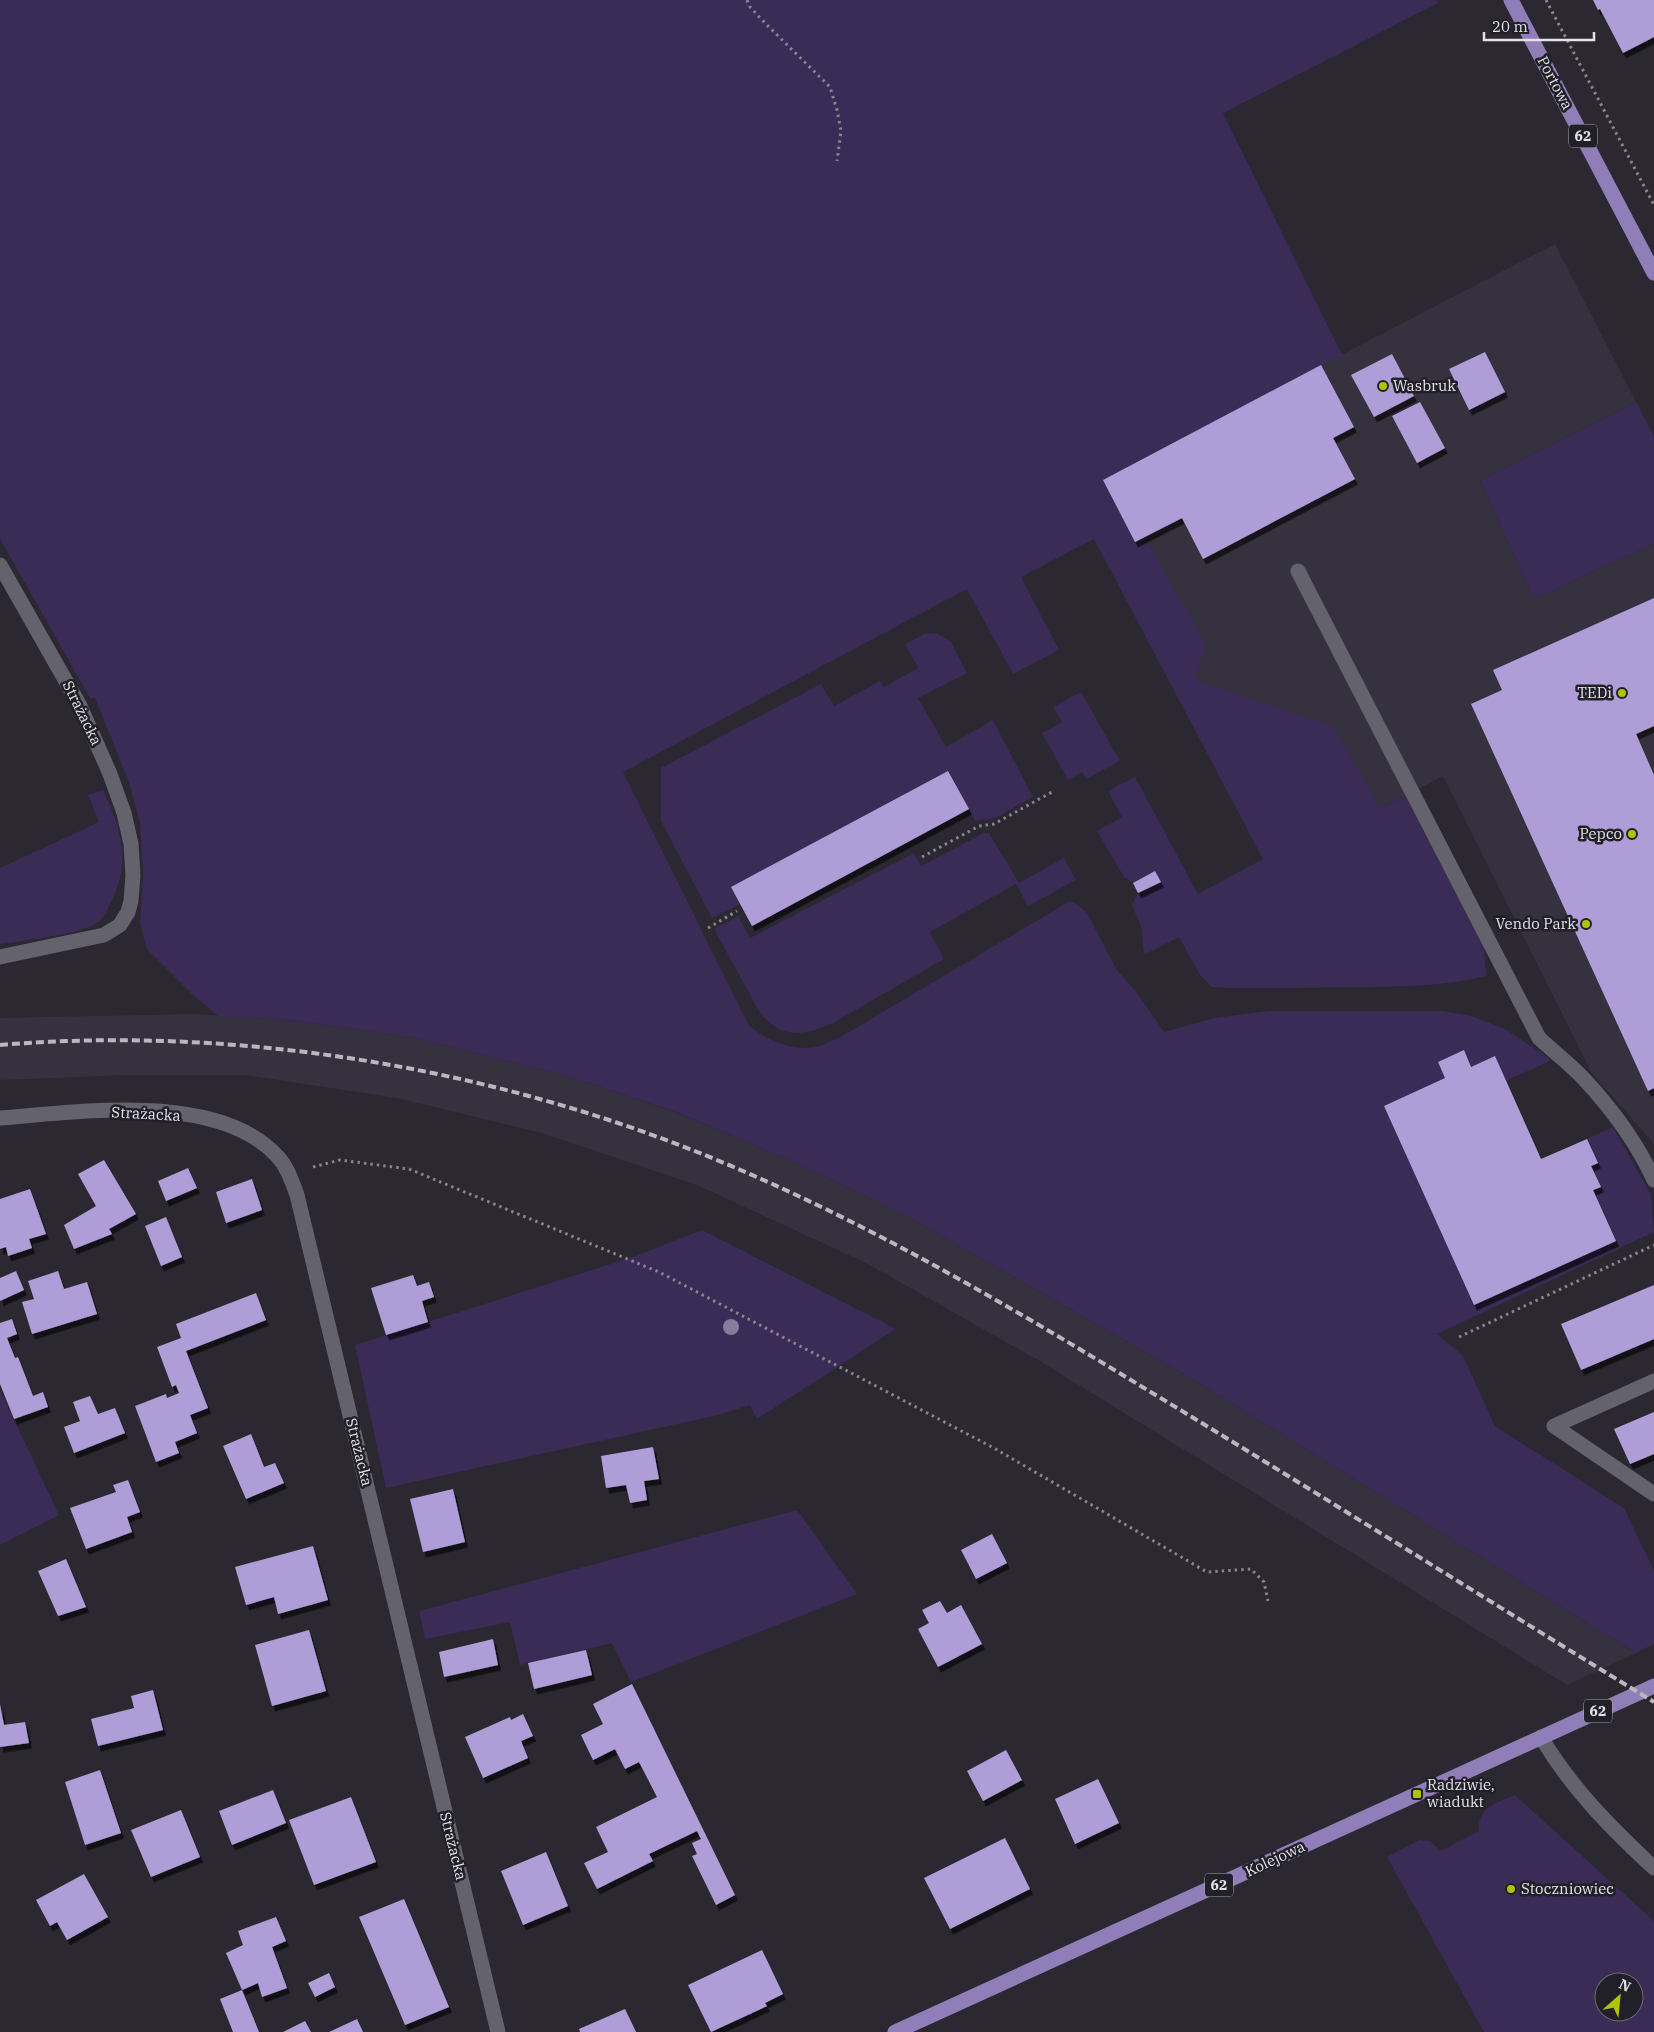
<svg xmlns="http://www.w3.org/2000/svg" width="1654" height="2032" viewBox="0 0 1654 2032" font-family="'IBM Plex Serif',serif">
	<defs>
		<filter id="shadow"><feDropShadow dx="3" dy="5.5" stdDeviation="0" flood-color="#0009"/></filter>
	</defs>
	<rect width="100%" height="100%" fill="#2b2832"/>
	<path fill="#36313f" d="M1555 244 1636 402 1480 481 1533 597 1540 596 1654 544V1144L1592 1073 1443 776 1380 809 1301 843 1072 497 1113 433 1322 365Z
		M193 1014 297 1021 414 1038 564 1075 678 1113 791 1161 900 1212 1194 1380 1636 1653 1567 1685 1038 1360 868 1264 697 1185 542 1133 397 1098 245 1075H128L0 1080V1018Z"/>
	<path fill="#3a2b57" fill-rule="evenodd" d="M0 0H1436L1438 3 1223 113 1342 355 1103 480 1135 542 1144 537 1206 644 1195 680 1333 726 1380 809 1405 796 1484 947 1486 976C1448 986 1410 986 1371 987 1323 988 1274 988 1225 988L1212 987 1200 975 1179 937 1144 955 1141 927 1132 905 1138 893 1160 882 1155 871 1133 883 1124 877 1097 831 1122 817 1108 791 1135 777 1198 894 1263 859 1094 539 1021 577 1059 650 1013 674 967 589 623 772 749 1026C769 1041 795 1053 820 1046 826 1044 833 1040 839 1038L1070 901 1078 905 1087 913 1116 969 1138 994 1164 1032 1214 1018 1268 1011H1443L1472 1016 1505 1029 1552 1060 1506 1081 1495 1056 1471 1067 1463 1051 1438 1062 1445 1078 1384 1106 1474 1305 1616 1241 1593 1190 1600 1187 1591 1166 1597 1161 1587 1139 1613 1127 1651 1195 1654 1232 1437 1334 1463 1356 1495 1426 1624 1508 1654 1571V1644L1636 1653 1194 1380 900 1212 791 1161 679 1113 564 1075 414 1038 297 1021 218 1016 192 994 147 949 140 924 143 872 140 824 130 785 95 698H90L0 539Z
		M1636 402 1654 436V544L1540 596 1533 597 1480 481Z
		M936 633 951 642 967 673 918 698 946 747 993 720 1033 797 995 818 975 821 948 771 732 887 740 904 712 918 661 821V768L821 684 834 706 880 681 884 687 918 668 905 644 924 634Z
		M1081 692 1120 761 1086 779 1082 772 1068 780 1042 733 1062 722 1053 707Z
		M103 790C121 827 131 862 112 900 108 908 104 918 97 923 81 934 22 941 0 944V868L99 822 88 795Z
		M984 833H989L1019 883 1064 858 1076 880 1028 906 1016 884 930 932 944 959 833 1023C804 1036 780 1040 759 1011L714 929 738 916 750 938 914 853 921 866Z
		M702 1230 896 1329 757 1419 750 1405 718 1415 386 1488 355 1345 633 1257Z
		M0 1390 59 1515 0 1545Z
		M797 1510 857 1594 631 1682 612 1643 520 1665 510 1622 425 1639 419 1611Z
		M1515 1795 1654 1921V2032H1484L1387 1857 1419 1840 1430 1841 1440 1851 1479 1831C1477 1807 1497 1803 1515 1795ZM1604 1982H1634V2012H1604Z"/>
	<path fill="#ae9dd7" filter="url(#shadow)" d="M1593 0H1654V37L1623 53 1600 9 1598 10Z
		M1485 352 1505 392 1469 410 1449 369Z
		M1392 354 1414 396 1374 417 1351 375Z
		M1321 365 1354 427 1333 438 1355 479 1203 559 1182 518 1135 542 1103 480Z
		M1420 402 1445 448 1417 463 1392 416Z
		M1654 598V726L1636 734 1654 775V1088L1648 1091 1471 704 1502 690 1493 670Z
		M948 771 969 809 752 926 731 887Z
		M1155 871 1161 882 1138 893 1133 883Z
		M1464 1050 1471 1067 1495 1056 1541 1159 1587 1139 1598 1163 1591 1166 1601 1187 1593 1190 1616 1241 1474 1305 1384 1106 1445 1078 1438 1062Z
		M104 1160 136 1214 109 1229 112 1234 74 1249 64 1225 96 1206 78 1174Z
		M188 1168 197 1188 166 1201 158 1181Z
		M252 1179 262 1210 226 1223 216 1192Z
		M30 1189 46 1234 29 1239 32 1248 8 1256 6 1247 0 1249V1199Z
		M166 1217 182 1257 161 1266 145 1226Z
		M16 1271 24 1290 0 1301V1278Z
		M58 1271 64 1289 87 1282 97 1314 32 1334 22 1302 34 1299 28 1281Z
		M413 1275 417 1286 429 1282 434 1297 422 1301 428 1322 386 1335 371 1288Z
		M1654 1285V1339L1581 1370 1561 1324Z
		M256 1293 266 1320 186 1351 208 1408 190 1415 197 1433 175 1442 179 1453 156 1462 135 1406 166 1394 167 1398 179 1393 176 1385 172 1387 157 1347 181 1338 176 1324Z
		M12 1319 17 1334 7 1338 15 1358 18 1357 33 1396 43 1392 48 1407 14 1419 0 1384V1323Z
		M90 1396 98 1414 115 1408 125 1433 74 1453 64 1427 80 1421 73 1402Z
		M1654 1412V1454L1630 1464 1614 1429Z
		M251 1434 264 1467 275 1463 284 1483 246 1499 223 1446Z
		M653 1447 659 1479 644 1481 647 1500 630 1503 626 1485 606 1488 601 1456Z
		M128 1480 140 1512 127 1517 132 1532 86 1549 70 1508 116 1492 113 1485Z
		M453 1489 465 1542 423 1552 410 1499Z
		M992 1534 1007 1563 976 1579 961 1550Z
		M313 1546 328 1600 278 1614 274 1597 246 1605 235 1567Z
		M66 1559 86 1607 58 1616 38 1571Z
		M940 1601 947 1613 961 1605 982 1644 938 1667 918 1629 929 1623 922 1610Z
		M309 1630 326 1691 272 1706 255 1645Z
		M493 1639 498 1665 444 1677 439 1652Z
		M586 1650 592 1675 534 1689 528 1663Z
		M632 1684 735 1895 716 1905 692 1856 697 1854 692 1843 701 1839 697 1831 649 1854 653 1861 597 1889 584 1863 608 1852 596 1827 657 1797 639 1762 625 1769 615 1749 593 1760 581 1735 603 1724 593 1704Z
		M153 1690 163 1730 98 1746 91 1719 134 1708 131 1696Z
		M0 1704 4 1725 25 1722 29 1743 0 1747Z
		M523 1714 533 1736 521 1741 528 1758 483 1778 465 1737 510 1717 511 1720Z
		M1006 1750 1022 1780 983 1801 967 1771Z
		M100 1770 121 1833 85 1845 65 1782Z
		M1098 1779 1119 1823 1075 1844 1055 1799Z
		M273 1790 286 1823 232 1845 219 1811Z
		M351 1797 376 1862 314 1885 289 1820Z
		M181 1810 200 1857 151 1877 131 1830Z
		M1005 1838 1030 1889 950 1929 924 1878Z
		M546 1852 568 1906 523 1925 501 1871Z
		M84 1874 108 1917 67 1940 57 1922 50 1926 36 1900Z
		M404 1899 449 2007 405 2025 359 1917Z
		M276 1917 286 1941 272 1947 287 1988 262 1997 258 1983 242 1990 226 1953 243 1945 238 1931Z
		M762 1950 783 1994 765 2003 767 2006 711 2032 688 1985Z
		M329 1973 335 1987 315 1997 308 1983Z
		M242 1990 259 2032H233L220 1999Z
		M625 2009 636 2032H580L579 2029Z
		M357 2019 363 2032H329Z
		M305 2021 311 2032H283Z"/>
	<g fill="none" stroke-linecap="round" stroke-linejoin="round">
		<path stroke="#86848c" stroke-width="3" stroke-dasharray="2.5 4" stroke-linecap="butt" d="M747 0 750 7 765 23 830 87 837 110 841 131 837 161
			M1546 0 1654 205
			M922 857 979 826 994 824 1052 792
			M708 928 737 911
			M313 1167 340 1160 409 1169 659 1272 992 1447 1207 1572 1251 1569 1264 1582 1268 1601
			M1459 1337 1654 1245"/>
		<path stroke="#64626c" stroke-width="15" d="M1298 571 1539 1038C1554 1052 1571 1065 1584 1079 1612 1109 1637 1143 1654 1180
			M1654 1381 1554 1426 1654 1494
			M1541 1737C1571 1788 1611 1828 1654 1868"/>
		<path stroke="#64626c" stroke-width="15" d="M0 565 80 706 110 774 124 813 131 844 133 875 131 901 128 912 120 925 104 935 0 957
			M0 1118C79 1112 219 1091 278 1157 288 1168 292 1182 297 1195L498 2032"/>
		<path stroke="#8f7eb7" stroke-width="15" d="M1511 0 1654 273
			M895 2032 1654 1686"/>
		<path stroke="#bab8bf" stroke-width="4" stroke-dasharray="8 4" stroke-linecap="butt" d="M0 1045C203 1028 419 1057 612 1121 803 1184 978 1287 1149 1391 1318 1493 1485 1599 1654 1702"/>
	</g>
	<circle fill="#867d9c" cx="731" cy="1327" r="8"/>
	<g fill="#afc504" stroke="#211f28" stroke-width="2">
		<circle cx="1383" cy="386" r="5"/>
		<circle cx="1622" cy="693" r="5"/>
		<circle cx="1632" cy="834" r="5"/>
		<circle cx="1586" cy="924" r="5"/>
		<rect x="1412" y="1789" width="10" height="10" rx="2.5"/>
		<circle cx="1511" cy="1889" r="5"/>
	</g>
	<g text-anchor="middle" stroke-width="5" stroke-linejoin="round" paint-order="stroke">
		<g fill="#211f28" stroke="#aaa8ae" stroke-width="1">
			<rect x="1569" y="124.5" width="28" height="23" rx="4"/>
			<rect x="1584" y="1699.5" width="28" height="23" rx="4"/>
			<rect x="1205" y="1873.5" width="28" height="23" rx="4"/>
		</g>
		<g font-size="14" font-weight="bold" fill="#e4e2e8">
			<text x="1583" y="141">62</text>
			<text x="1598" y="1716">62</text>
			<text x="1219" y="1890">62</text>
		</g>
		<g font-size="15" fill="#e4e2e8" stroke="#211f28">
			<text transform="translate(1555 83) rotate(62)" y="5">Portowa</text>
			<text transform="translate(82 713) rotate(64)" y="5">Strażacka</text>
			<text transform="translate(146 1114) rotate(3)" y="5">Strażacka</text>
			<text transform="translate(359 1452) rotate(76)" y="5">Strażacka</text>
			<text transform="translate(453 1846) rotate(76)" y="5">Strażacka</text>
			<text transform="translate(1275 1859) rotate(-25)" y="5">Kolejowa</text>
		</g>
		<g font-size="15" fill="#e4e2e8" stroke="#211f28" text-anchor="start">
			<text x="1393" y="391">Wasbruk</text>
			<text x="1612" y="698" text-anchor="end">TEDi</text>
			<text x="1622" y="839" text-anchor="end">Pepco</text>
			<text x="1576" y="929" text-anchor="end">Vendo Park</text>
			<text x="1427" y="1790">Radziwie,<tspan x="1427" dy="17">wiadukt</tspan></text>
			<text x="1521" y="1894">Stoczniowiec</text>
		</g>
	</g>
	<g transform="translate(1619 1997) rotate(27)"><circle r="24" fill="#211f28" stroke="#6f6d75"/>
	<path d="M0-4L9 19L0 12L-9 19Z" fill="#afc504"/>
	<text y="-8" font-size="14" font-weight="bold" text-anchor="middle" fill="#e4e2e8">N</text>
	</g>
	<path d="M1484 32v8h110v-8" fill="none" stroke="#e4e2e8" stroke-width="2.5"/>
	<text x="1492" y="32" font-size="15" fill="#e4e2e8" stroke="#211f28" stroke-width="4" paint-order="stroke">20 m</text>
</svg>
